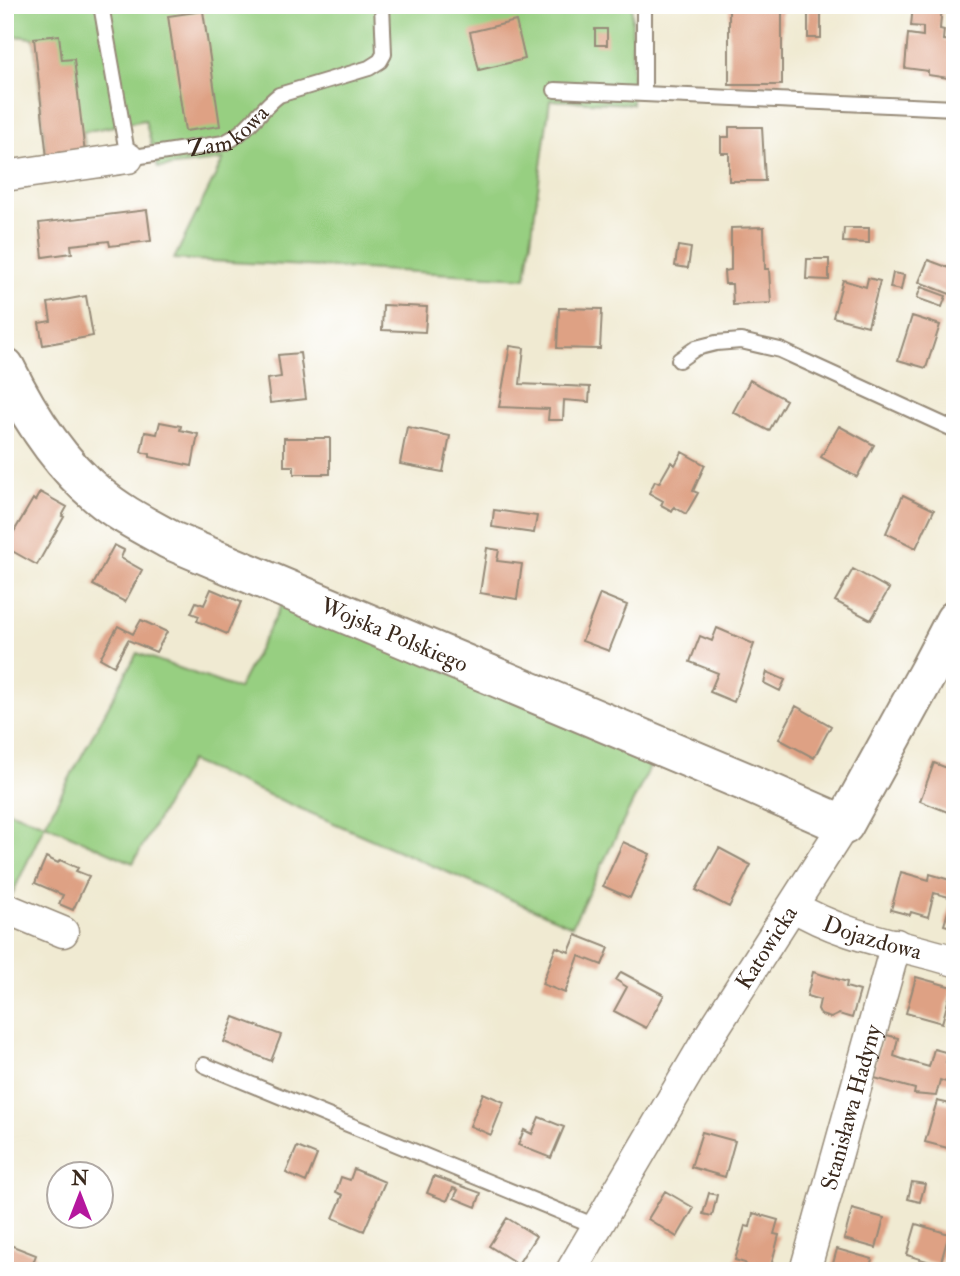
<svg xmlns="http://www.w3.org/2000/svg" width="960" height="1276" viewBox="0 0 960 1276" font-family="'IM FELL Double Pica',serif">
	<rect width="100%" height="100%" fill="#fff"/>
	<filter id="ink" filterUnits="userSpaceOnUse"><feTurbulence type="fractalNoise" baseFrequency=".0143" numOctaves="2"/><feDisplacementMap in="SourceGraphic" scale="14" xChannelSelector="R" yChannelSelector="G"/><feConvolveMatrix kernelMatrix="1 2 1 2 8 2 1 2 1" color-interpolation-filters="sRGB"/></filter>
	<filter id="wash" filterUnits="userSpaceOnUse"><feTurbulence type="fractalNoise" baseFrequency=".00686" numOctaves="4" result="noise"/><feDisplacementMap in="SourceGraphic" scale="28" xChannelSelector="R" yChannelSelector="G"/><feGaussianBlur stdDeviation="1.57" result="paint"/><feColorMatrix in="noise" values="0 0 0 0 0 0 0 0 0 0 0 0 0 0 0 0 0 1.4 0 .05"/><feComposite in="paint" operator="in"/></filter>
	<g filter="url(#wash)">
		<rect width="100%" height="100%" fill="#f0ead2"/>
		<path fill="#97cf81" stroke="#697c50" stroke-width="2" d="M5 5H632V104L550 100 526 278 174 259 223 160 158 168 145 120 83 132 86 154 47 158 34 38 5 35Z
			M282 604 655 757 572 926 190 761 133 863 45 824 9 901 5 899V810L45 824 137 653 238 689Z"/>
		<g id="blocks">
			<path fill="#dea184" d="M729 5H782V85H729Z
				M808 5H821V38H808Z
				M913 5H942L940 29 944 30 943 40 955 41V79L928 75V71L905 68 908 34 923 36V27L911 26Z
				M203 11 220 126 185 131 168 16Z
				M516 21 525 59 479 70 470 32Z
				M595 29H607V45H595Z
				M59 35 62 60 74 59 85 154 47 158 34 38Z
				M729 127H762L765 181H729V153H721V137H729Z
				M147 210 151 241 110 246 109 241 71 245 72 253 43 257 39 223Z
				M764 227 765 269H769L771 303 733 305 732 284H725L724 271 731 270V228Z
				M844 228H869V243L843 242Z
				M678 246 691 248 688 268 675 266Z
				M807 259H829V280L806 279Z
				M928 260 955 270V296L919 282Z
				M893 273 904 275 901 290 890 288Z
				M868 278 880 281 868 326 833 317 843 280 866 287Z
				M921 287 946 296 942 307 917 298Z
				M86 296 93 336 43 345 39 323 51 321 48 303Z
				M383 305 427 307 425 332 382 330Z
				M559 308 602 309 600 349 557 348Z
				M912 316 940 325 926 368 898 360Z
				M510 346 524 348 520 384 590 387 589 402 564 400 563 420H548L549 409 499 407Z
				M300 353 306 399 270 403 267 379 281 377 278 355Z
				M750 380 786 400 769 431 733 412Z
				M160 422 181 426 180 430 198 434 192 466 150 457V454L141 452 145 432 157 434Z
				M839 426 874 445 857 477 821 457Z
				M407 427 450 436 443 472 400 464Z
				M284 438H330V474H294V466H284Z
				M682 452 705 465 693 491 698 493 686 514 674 507 672 511 661 505 663 501 649 493 655 481 659 483 671 462 675 465Z
				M40 492 67 507 62 516 64 517 37 565 5 547 33 499 35 501Z
				M903 495 934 510 916 548 886 533Z
				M494 510 537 516 534 533 492 527Z
				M114 545 124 550 121 558 142 570 125 602 93 585Z
				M487 548 499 550 497 561 522 564 517 599 480 593Z
				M853 569 889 589 871 620 835 601Z
				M211 589 241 602 227 634 197 621 199 616 191 613 196 602 204 605Z
				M600 594 627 605 609 651 582 641Z
				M141 620 167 632 156 652 128 640 114 666 100 658 118 626 133 634Z
				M717 628 754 644 734 702 710 692 718 673 690 662 700 636 712 641Z
				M767 672 785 680 780 691 764 683Z
				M796 706 831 726 814 758 779 739Z
				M934 763 955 771V801L950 813 920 801Z
				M623 842 650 854 630 898 603 886Z
				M719 848 751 865 729 907 696 890Z
				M46 857 58 863 60 860 78 868 76 871 89 876 73 910 59 904 63 895 35 883Z
				M901 872 929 880 930 874 953 881 949 897 934 893 928 917 911 912 910 915 891 910Z
				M952 899H955V928L944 925Z
				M576 935 609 948 602 965 579 956 565 993 542 984 556 947 569 952Z
				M621 972 664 995 646 1028 614 1011 627 987 616 980Z
				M813 972 847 982 846 987 860 991 852 1018 839 1014 831 1018 821 1015 818 1009 820 1000 807 996Z
				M916 977 952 987 942 1023 906 1013Z
				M234 1017 281 1035 271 1061 224 1042Z
				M883 1034 898 1038 894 1056 908 1061 929 1067 934 1049 949 1053 946 1062 955 1065V1085L940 1080 936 1096 914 1094 915 1089 871 1077Z
				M483 1093 504 1102 491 1135 470 1126Z
				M937 1101 955 1105V1150L925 1142Z
				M539 1117 564 1127 551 1158 518 1145 524 1130 532 1134Z
				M702 1132 735 1141 725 1177 691 1167Z
				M297 1147 317 1155 306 1182 286 1173Z
				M354 1169 385 1182 364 1231 333 1218 343 1195 336 1192 341 1177 350 1180Z
				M434 1176 481 1193 476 1207 454 1198 458 1190 453 1188 447 1201 427 1193Z
				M912 1182 925 1184 920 1202 908 1199Z
				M665 1191 694 1208 677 1237 648 1219Z
				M709 1193 717 1195 712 1216 703 1214Z
				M852 1209 884 1218 876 1248 844 1239Z
				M753 1213 778 1220 774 1234 779 1235 770 1270 760 1267 756 1269 748 1268 745 1263 735 1260 745 1226 750 1227Z
				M507 1218 536 1236 518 1264 489 1246Z
				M916 1224 949 1234 940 1265 907 1255Z
				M5 1243 36 1255 30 1271H5Z
				M837 1249 872 1259 869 1271H831Z"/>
		</g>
	</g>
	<g filter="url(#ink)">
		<use href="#blocks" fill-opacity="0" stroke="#968a78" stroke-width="2"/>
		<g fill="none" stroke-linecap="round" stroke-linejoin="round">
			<g stroke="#968a78" stroke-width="18">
				<g id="lane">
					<path id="s1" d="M101 5 128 158 224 143C247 133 259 110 279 95L369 68 380 61 384 54 382 5"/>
					<path d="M644 5V93"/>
					<path d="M555 90 955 108"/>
					<path d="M679 360 696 348 716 343 741 341 780 350 955 430"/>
					<path d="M204 1065 598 1227"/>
				</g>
			</g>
			<g stroke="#968a78" stroke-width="33">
				<g id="street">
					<path d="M5 176 128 158"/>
					<path id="s2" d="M793 906C841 936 901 945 955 961"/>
					<path d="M5 908 63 932"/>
					<path id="s3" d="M571 1271 708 1038 844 825"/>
					<path id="s4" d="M805 1271 896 944"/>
				</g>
			</g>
			<g stroke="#968a78" stroke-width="42">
				<g id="secondary">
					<path id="s5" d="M5 367C28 414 57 461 98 495 120 514 147 527 172 541L746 782 844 825 928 672 955 620"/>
				</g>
			</g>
			<use href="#lane" stroke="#fff" stroke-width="14"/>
			<use href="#street" stroke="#fff" stroke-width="30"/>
			<use href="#secondary" stroke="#fff" stroke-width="38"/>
		</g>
	</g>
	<g text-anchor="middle" stroke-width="5" stroke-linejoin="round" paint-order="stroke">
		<g font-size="23" fill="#3b2a1e" stroke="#fff">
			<text dy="8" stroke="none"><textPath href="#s1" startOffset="261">Zamkowa</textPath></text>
			<text dy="8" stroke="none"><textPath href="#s5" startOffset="488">Wojska Polskiego</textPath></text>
			<text dy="8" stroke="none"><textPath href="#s2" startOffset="86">Dojazdowa</textPath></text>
			<text dy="8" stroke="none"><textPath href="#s3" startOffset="378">Katowicka</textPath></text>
			<text dy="8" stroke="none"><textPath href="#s4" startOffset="170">Stanisława Hadyny</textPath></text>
		</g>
	</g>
	<rect width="960" height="1276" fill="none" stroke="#fff" stroke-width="28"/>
	<g transform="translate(80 1195)"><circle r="33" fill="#ffffff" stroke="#b1aaa5" stroke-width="2"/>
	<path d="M0-5L12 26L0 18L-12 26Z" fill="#b5179e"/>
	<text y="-10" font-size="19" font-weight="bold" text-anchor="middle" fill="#3b2a1e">N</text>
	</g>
</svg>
